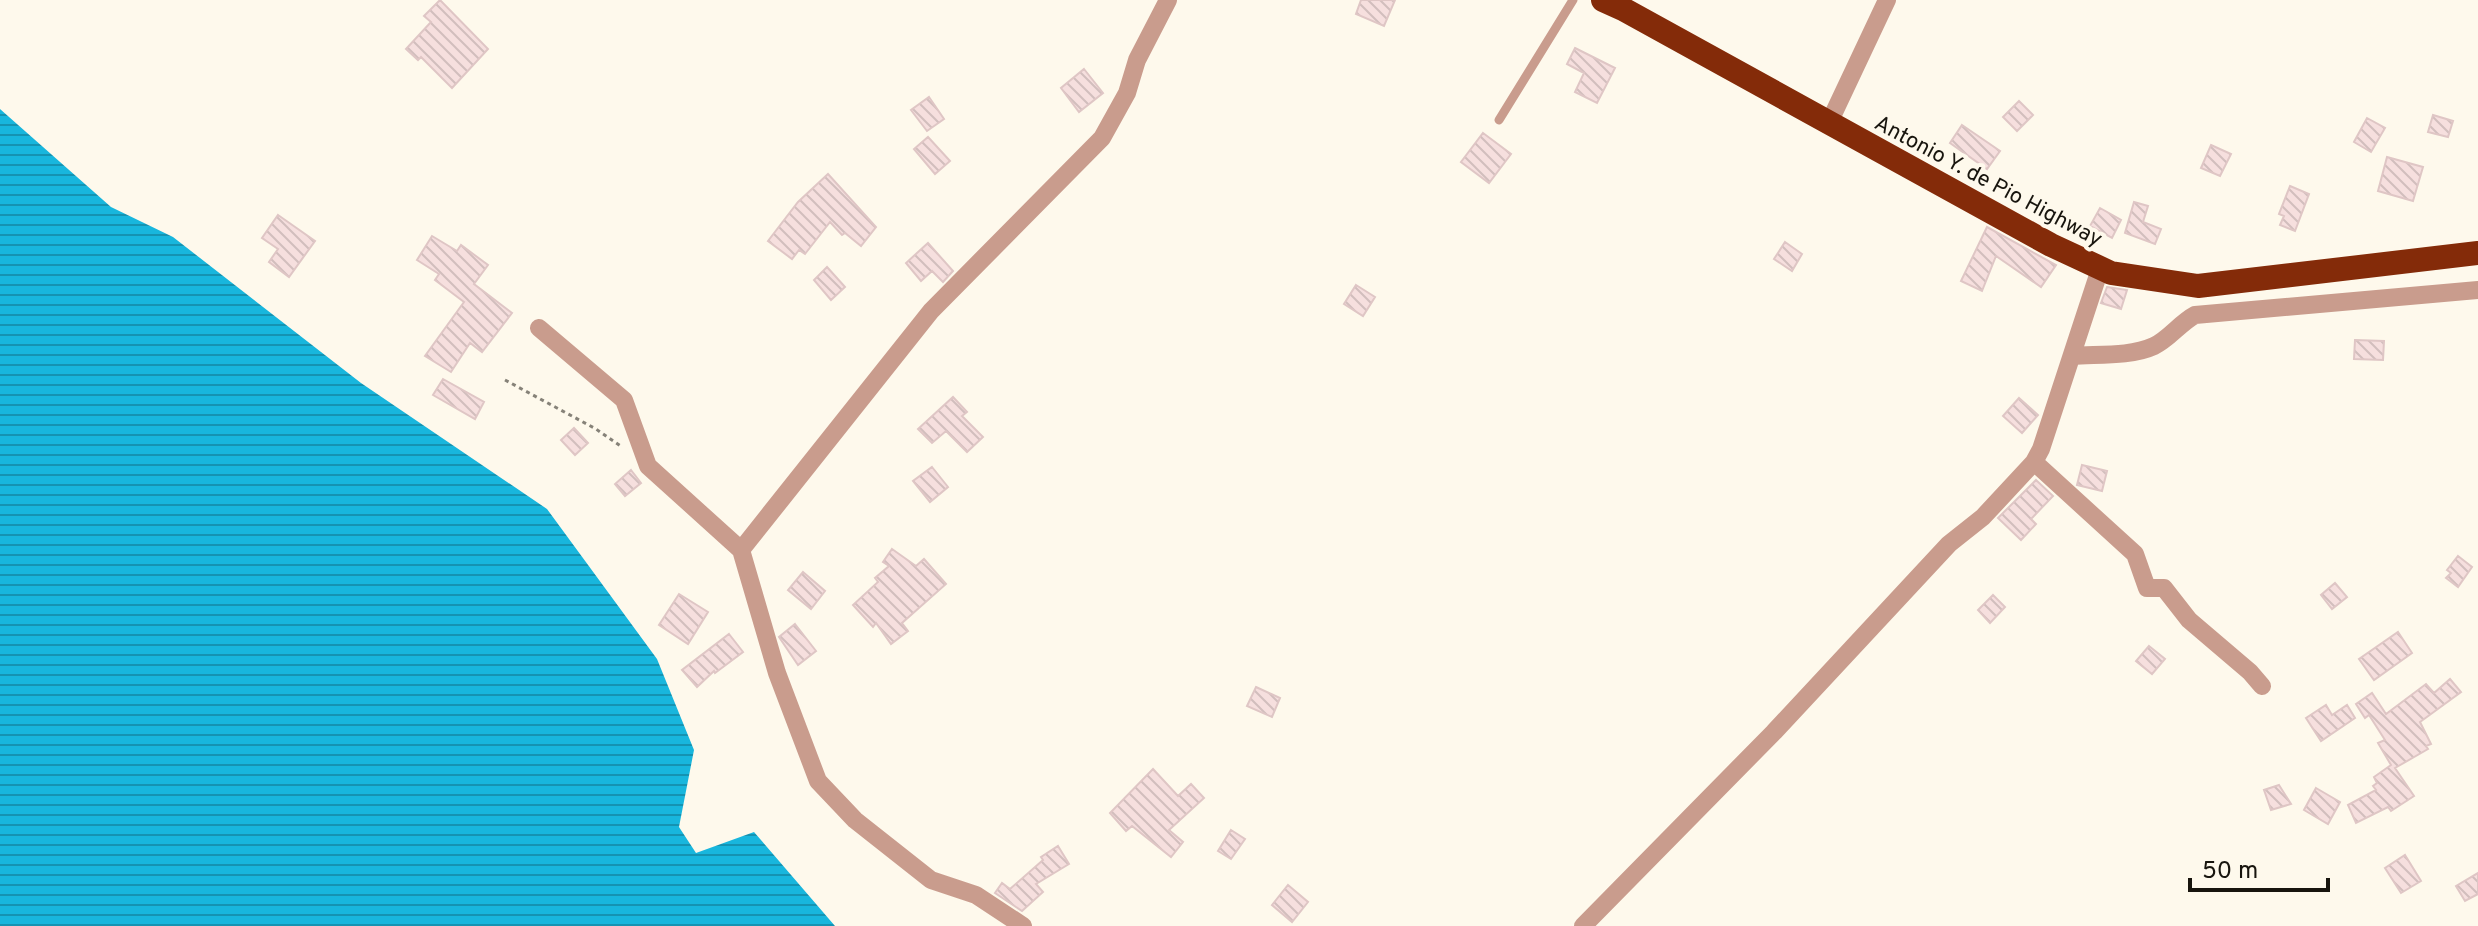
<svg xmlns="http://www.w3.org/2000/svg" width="2478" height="926" viewBox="0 0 2478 926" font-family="Overpass,sans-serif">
	<defs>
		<pattern id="water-rules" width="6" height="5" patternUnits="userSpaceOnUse" patternTransform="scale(2)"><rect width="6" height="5" fill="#18b6dd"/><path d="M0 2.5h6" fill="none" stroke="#1593b2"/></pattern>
		<pattern id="building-back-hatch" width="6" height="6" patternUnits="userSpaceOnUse" patternTransform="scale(2)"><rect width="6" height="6" fill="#f6dfde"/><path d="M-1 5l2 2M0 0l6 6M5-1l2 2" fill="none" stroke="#d2bebd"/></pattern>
	</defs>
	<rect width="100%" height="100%" fill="#fef9ec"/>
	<path fill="url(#water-rules)" d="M0 109 111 207 173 237 361 383 547 509 657 659 694 750 679 827 696 853 754 832 835 926H0Z"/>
	<path fill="url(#building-back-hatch)" stroke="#dfc6c5" stroke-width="2" d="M440 0 488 49 452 88 421 57 418 60 406 49 431 22 424 16Z
		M1361 0H1395L1384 26 1356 14Z
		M1575 48 1615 68 1597 103 1575 92 1584 73 1567 64Z
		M1084 69 1103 93 1079 112 1061 88Z
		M929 97 944 119 927 131 911 110Z
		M2019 101 2033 115 2017 131 2003 117Z
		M2433 115 2453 121 2448 137 2428 132Z
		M2367 118 2385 128 2371 152 2354 142Z
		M1962 125 2000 151 1987 169 1950 143Z
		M1483 133 1511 154 1489 183 1461 162Z
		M928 137 950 161 935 174 914 149Z
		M2211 145 2231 154 2220 176 2201 168Z
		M2387 157 2423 167 2413 201 2378 191Z
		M828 174 876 227 861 246 845 233 842 235 830 222 805 254 799 250 792 259 768 241 798 202Z
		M2290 186 2309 194 2295 231 2280 225 2284 216 2279 214Z
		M2134 202 2148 206 2143 222 2161 229 2155 244 2125 233Z
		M2100 208 2121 220 2112 238 2090 226Z
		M278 215 315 241 289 277 269 262 278 249 262 238Z
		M1987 227 2056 265 2041 287 1996 256 1982 291 1961 281Z
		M432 236 457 251 461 245 488 265 474 284 512 313 482 352 470 343 451 372 425 356 464 302 435 280 439 274 417 260Z
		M1785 242 1802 254 1792 271 1774 259Z
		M928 243 953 271 943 282 932 271 921 281 906 263Z
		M827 267 845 287 831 300 814 280Z
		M1356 285 1375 297 1363 316 1344 304Z
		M2107 287 2127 290 2121 309 2101 303Z
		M2355 340 2384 341 2383 360 2354 359Z
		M443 379 484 402 475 419 433 395Z
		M953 397 967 412 962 416 983 437 967 452 946 431 932 443 918 429Z
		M2019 398 2038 415 2022 433 2003 416Z
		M574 428 588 443 575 455 561 440Z
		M2082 465 2107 471 2102 491 2077 485Z
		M932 467 948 487 930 502 913 481Z
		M631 470 641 483 625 496 615 484Z
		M2036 480 2053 496 2031 519 2036 524 2021 540 1998 518Z
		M892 549 916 566 924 559 946 584 902 623 908 631 891 644 876 623 873 627 853 605 878 582 875 578 889 566 883 562Z
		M2458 556 2472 567 2458 587 2446 578 2451 573 2447 570Z
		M803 572 825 591 811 609 788 590Z
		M2335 583 2347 597 2332 609 2321 595Z
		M679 594 708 612 688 644 659 625Z
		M1993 595 2005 607 1990 623 1978 610Z
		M795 624 816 651 798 665 779 637Z
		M2398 632 2412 653 2374 680 2359 659Z
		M729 634 743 652 715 673 714 671 697 687 682 670Z
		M2149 646 2165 659 2152 674 2136 661Z
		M2450 679 2461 692 2420 722 2431 744 2426 746 2428 749 2395 768 2414 796 2391 811 2388 807 2356 823 2348 805 2376 790 2373 786 2377 783 2374 777 2391 765 2378 743 2385 740 2369 715 2365 718 2356 704 2372 693 2386 714 2426 684 2434 693Z
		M1256 687 1280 698 1272 717 1247 706Z
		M2326 705 2332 715 2347 705 2355 718 2321 741 2306 718Z
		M1153 769 1178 796 1191 784 1204 798 1169 830 1183 842 1171 857 1132 826 1126 831 1110 813Z
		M2279 785 2291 804 2271 810 2264 790Z
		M2316 788 2340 802 2328 824 2304 810Z
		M1231 830 1245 839 1231 859 1218 851Z
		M1058 846 1069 864 1036 884 1043 892 1022 911 995 893 1002 883 1010 889 1043 860 1041 857Z
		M2405 855 2421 881 2401 893 2385 868Z
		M2478 873V894L2465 901 2456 886Z
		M1288 885 1308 902 1292 922 1272 905Z"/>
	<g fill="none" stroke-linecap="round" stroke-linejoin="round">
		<path stroke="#868278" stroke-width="3" stroke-dasharray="4 4" stroke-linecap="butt" d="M505 380 596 429 622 447"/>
		<path stroke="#c99c8d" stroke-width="9" d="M1499 120 1573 0"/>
		<path stroke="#c99c8d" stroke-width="18" d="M1829 123 1887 0
			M539 328 624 400 648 466 741 550 777 673 818 781 855 820 931 880 976 895 1023 926
			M2072 356C2097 354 2130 357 2154 346 2169 339 2180 323 2195 315L2478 290
			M2034 462 2041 449 2100 269
			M741 550 931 311 1102 138 1127 93 1137 60 1168 0
			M1583 926 1774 732 1949 544 1983 517 2034 462 2135 554 2147 588H2164L2189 620 2250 672 2262 686"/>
		<path stroke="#842b09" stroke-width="24" d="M1603 0 1623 9 2051 245 2111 273 2198 286 2478 253"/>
	</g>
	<g text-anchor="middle" stroke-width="8" stroke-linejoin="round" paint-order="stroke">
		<g font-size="22" fill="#18150e" stroke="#fef9ec">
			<text transform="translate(1989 180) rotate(28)" y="8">Antonio Y. de Pio Highway</text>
		</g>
	</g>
	<path d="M2190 878v12h138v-12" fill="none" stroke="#18150e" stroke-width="4"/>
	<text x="2202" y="878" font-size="24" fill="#18150e" stroke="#fef9ec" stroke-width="6" paint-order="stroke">50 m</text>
</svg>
